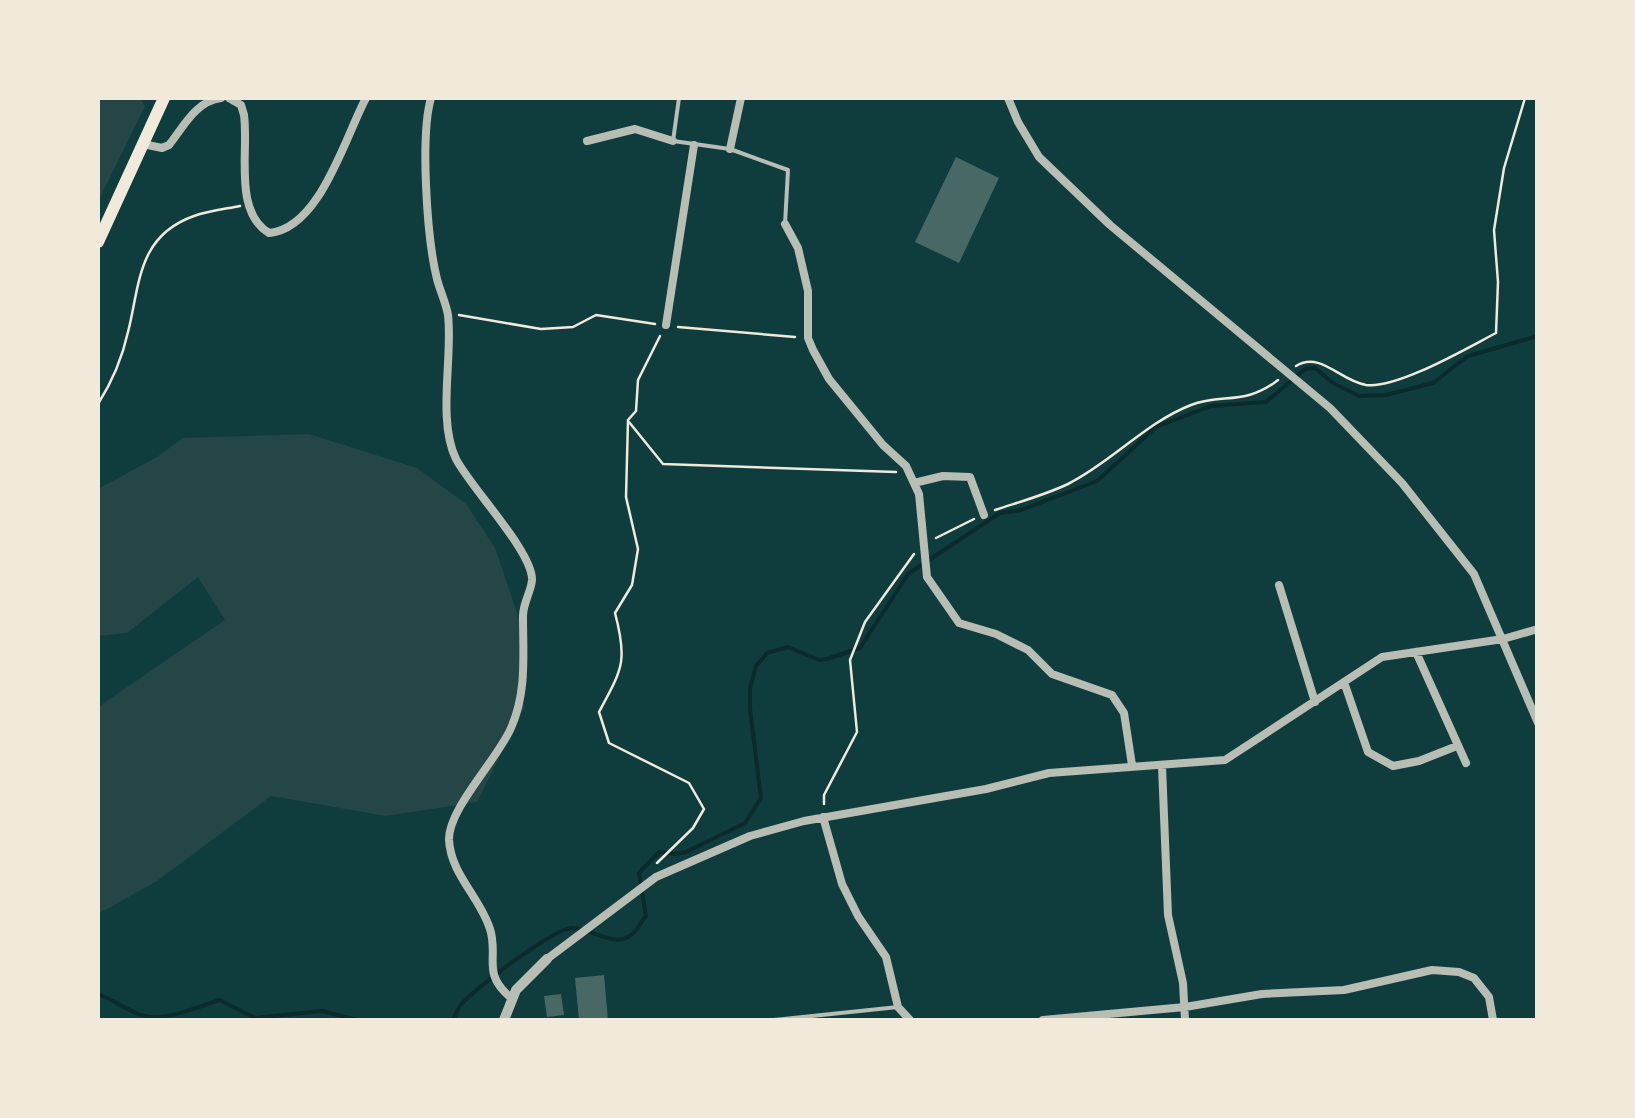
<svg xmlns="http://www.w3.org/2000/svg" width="1635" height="1118" viewBox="0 0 1635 1118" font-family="'Roboto Condensed',sans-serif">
	<rect width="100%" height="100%" fill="#0f3d3e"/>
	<path fill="#244646" d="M98 98H139L145 106 98 202Z
		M309 434 417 468 466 504 495 548 522 628 524 708 477 802 386 816 271 796 157 881 98 914V707L225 620 198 577 127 633 98 636V489L157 457 183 438Z"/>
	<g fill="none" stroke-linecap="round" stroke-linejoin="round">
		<path stroke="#0a2a2b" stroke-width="4" d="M98 994C111 999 121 1006 134 1012 159 1026 195 1007 220 1000L255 1018 322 1011 358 1020
			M453 1020C453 1019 459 1008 459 1007 472 990 555 927 573 928 596 929 619 953 637 929 641 924 642 920 646 916L639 873 659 852 676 854 686 852 745 823 761 798 750 709V688L756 666 767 653 788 647 819 660 827 659 860 648 908 574 1000 513 1021 510 1097 481 1156 427 1211 406 1266 402 1305 369 1315 368 1333 383 1359 396 1386 395 1433 383 1468 356 1538 336"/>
	</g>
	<path fill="#486865" d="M956 157 999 178 959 263 915 242Z
		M604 975 608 1020H579L575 978Z
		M561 994 564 1015 547 1017 544 996Z"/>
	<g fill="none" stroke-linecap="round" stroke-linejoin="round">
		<path stroke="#f1e9da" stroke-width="2.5" d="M459 315 541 329 573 327 596 315 655 324
			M678 327 795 337
			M1296 366C1321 351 1340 381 1366 385 1397 389 1467 348 1496 333L1498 282 1494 230 1504 168 1525 98
			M98 404C112 382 122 359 128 332 140 285 137 236 194 216 208 211 225 209 240 206
			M629 422 663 464 896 472
			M995 510C1019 502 1045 495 1068 484 1112 462 1145 423 1191 405 1222 393 1245 406 1278 380
			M936 538 974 519
			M824 804V795L857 732 850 660 865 622 914 554
			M657 863 693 828 704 809 689 783 609 743 599 712C622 669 628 662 615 613L632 585 638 549 626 497 628 420 636 411 638 380 660 336"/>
		<path stroke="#b8beb3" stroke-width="4" d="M679 98 673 141 730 149 788 170 785 224
			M774 1020 898 1007"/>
		<path stroke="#b8beb3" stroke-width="8" d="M229 98 241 105 244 115C249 151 233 211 269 233 320 229 345 137 366 98
			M431 98C420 136 427 239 437 279 440 291 446 303 448 315 453 357 437 420 456 459 471 488 533 552 532 580 531 592 523 603 523 616 523 655 527 692 511 728 497 760 448 809 449 840 451 875 480 897 490 929 499 958 481 973 511 998
			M1008 98 1018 122 1039 157 1110 225 1330 408 1402 483 1474 574 1538 723
			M587 141 635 129 673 141
			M143 144 162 148 169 145C184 126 196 101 221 98
			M730 149 741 98
			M785 224 798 248 808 291V338L813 350 829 379 883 445 906 466 919 494 927 577 959 623 996 634 1028 650 1052 674 1112 695 1124 713 1132 765
			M666 325 694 145
			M914 483 943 476 970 477 984 515
			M1279 585 1315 702
			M1416 652 1466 763
			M1344 682 1368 752 1393 766 1419 761 1457 746
			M1162 766 1168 915 1183 983 1185 1020
			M823 817 842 884 858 916 886 957 898 1007 910 1020
			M547 959 656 877 750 836 804 821 986 789 1049 773 1225 760 1382 657 1503 639 1538 629
			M1043 1020 1185 1007 1262 994 1344 990 1432 970 1459 972 1474 978 1489 997 1493 1020"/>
		<path stroke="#b8beb3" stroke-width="10" d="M504 1020 516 990 547 959"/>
		<path stroke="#f1e9da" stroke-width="12" d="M98 242 164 98"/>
	</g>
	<rect width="1635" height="1118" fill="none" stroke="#f1e9da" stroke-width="200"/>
</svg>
